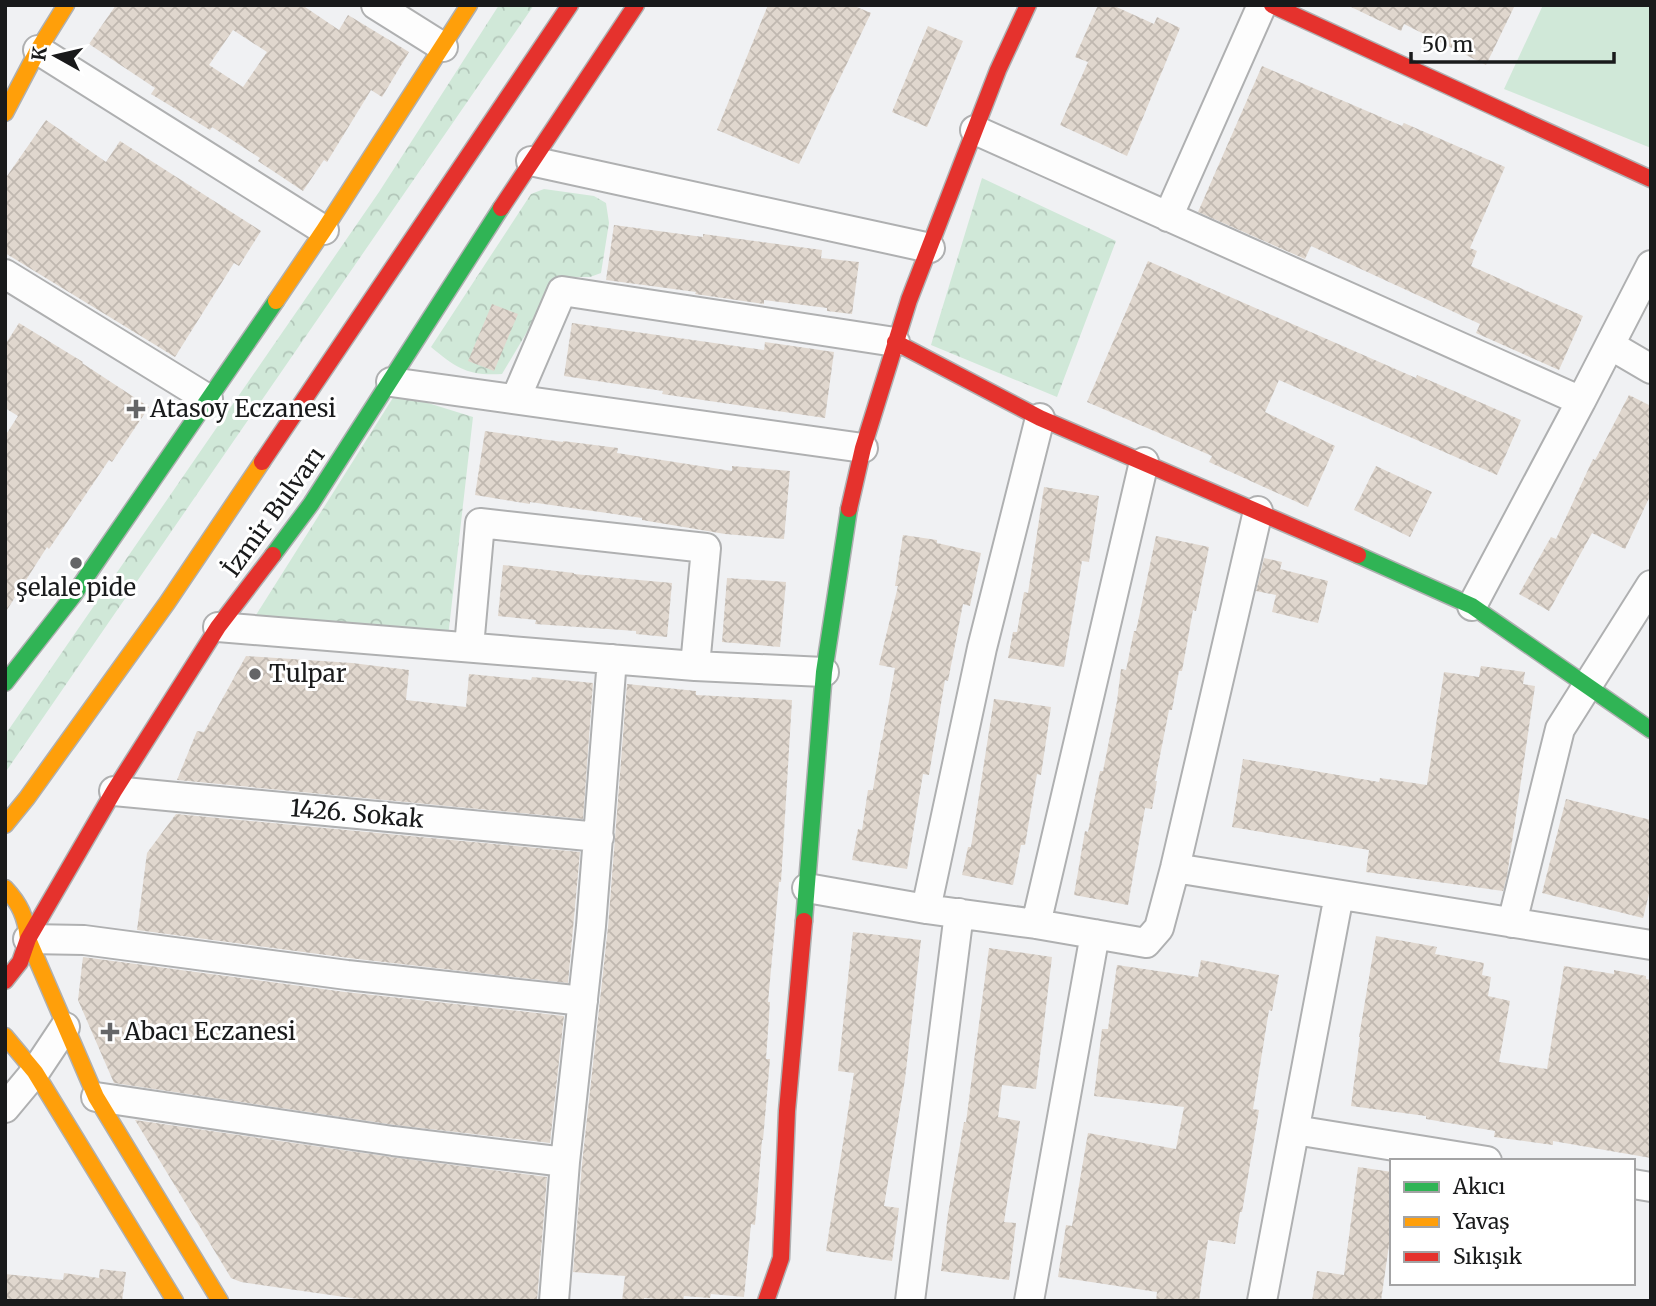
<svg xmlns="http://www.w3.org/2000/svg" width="1656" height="1306" viewBox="0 0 1656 1306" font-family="Merriweather,serif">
	<defs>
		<pattern id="park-crowns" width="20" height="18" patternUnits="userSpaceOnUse" patternTransform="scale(1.75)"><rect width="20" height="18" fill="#d0e8d8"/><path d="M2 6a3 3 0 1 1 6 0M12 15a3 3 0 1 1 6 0" fill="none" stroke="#b2c6b9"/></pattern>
		<pattern id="building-cross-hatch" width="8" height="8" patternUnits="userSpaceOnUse" patternTransform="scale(1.75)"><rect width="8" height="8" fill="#e0d7ce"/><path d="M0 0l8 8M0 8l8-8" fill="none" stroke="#c0b8b0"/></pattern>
	</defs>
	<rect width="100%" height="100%" fill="#f0f1f3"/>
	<path fill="url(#park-crowns)" d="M499 5H534L7 770 5 768V735L379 192Z
		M982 178 1116 241 1057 397 931 345Z
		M544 189 594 196 606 203 609 223 601 273 590 277H573L556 283 502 374C468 376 456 368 431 347L531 194Z
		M396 393 473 417 448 637 256 615Z"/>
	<path fill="#d0e8d8" d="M1543 5H1651V148L1504 89Z"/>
	<path fill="url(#building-cross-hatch)" fill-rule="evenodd" d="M116 5H302L339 30 348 15 409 52 382 97 371 90 327 162 324 160 303 191 258 161 260 158 212 127 210 130 151 94 155 88 89 44ZM233 30 267 52 243 87 209 65Z
		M768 5H852L871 13 799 164 717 130Z
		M1098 5H1112L1154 24 1157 17 1180 28 1127 156 1060 125 1088 62 1075 57Z
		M1347 5H1515L1486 65 1404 24 1401 31Z
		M928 26 963 41 927 127 892 112Z
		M1262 66 1402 126 1404 123 1505 167 1470 248 1477 251 1471 266 1583 316 1559 370 1476 333 1480 324 1311 246 1305 259 1198 212Z
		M46 120 106 162 120 141 261 231 239 266 234 263 175 357 5 253V179Z
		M614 225 703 237V234L822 250 821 258 859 262 852 314 827 311V308L764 300V304L695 294 696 292 606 280Z
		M1148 261 1416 378 1417 375 1521 420 1497 475 1279 380 1265 412 1335 446 1308 507 1209 462 1212 456 1087 402Z
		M492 304 518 314 494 371 468 361Z
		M19 323 83 362 82 363 149 407 112 462 109 460 49 549 47 547 5 613V436L18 416 5 408V345Z
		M572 323 764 350 765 342 834 352 825 418 662 394 663 391 564 376Z
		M1629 395 1651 406V494L1625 549 1592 533 1549 611 1519 594 1551 537 1556 539 1593 459 1595 460Z
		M485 431 563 442V441L618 448 617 453 732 471V466L790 471 784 539 725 534 642 520V518L530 502V504L475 495Z
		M1376 466 1432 492 1410 537 1354 510Z
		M1044 487 1099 496 1089 562 1082 561 1064 667 1008 658 1013 632H1017L1024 592 1028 593Z
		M903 535 937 540V543L981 553 970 606 963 604 948 681 945 680 929 775 923 774 907 869 852 860 858 829 862 830 868 790H873L881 740H882L895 668 879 665 898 586H895Z
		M1156 536 1209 547 1196 611 1193 610 1182 671H1179L1172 710H1169L1155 781H1157L1152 809 1145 808 1128 905 1074 895 1085 831 1088 832 1100 771H1103L1117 701 1121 669 1126 670 1134 631H1136Z
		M1264 558 1282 562 1280 569 1328 581 1318 623 1272 612 1276 595 1256 591Z
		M503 565 574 573V574L672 583 667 637 636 634V631L535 624 536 620 498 616Z
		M727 578 786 582 780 647 722 642Z
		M246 656 352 663 409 670 406 700 466 707 469 674 531 680 532 677 593 683 583 819 177 780 197 731 204 732Z
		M1481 666 1525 672 1523 684 1535 686 1507 876 1503 891 1366 872 1369 850 1232 827 1243 759 1379 782 1380 778 1427 785 1444 672 1479 677Z
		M627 684 696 691V695L792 700 781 882H779L768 1002H770L766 1059H770L763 1140H762L755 1225 751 1224 744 1297 711 1294 710 1298 684 1296 683 1301 644 1298V1301H622L625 1276 573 1272 582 1164 608 927Z
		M994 699 1051 707 1041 775 1037 774 1025 845H1021L1013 885 962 875 968 847H971Z
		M1566 799 1651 820V886L1643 918 1542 893Z
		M176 814 580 852 568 983 349 958 137 930 147 853Z
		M853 932 921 940 905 1079 884 1206 899 1208 892 1261 826 1251 854 1073 838 1071Z
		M1376 936 1437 947 1435 954 1484 963 1482 975 1491 977 1488 996 1510 1001 1499 1062 1547 1069 1564 966 1614 974V970L1646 976V979L1651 980V1158L1553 1141V1145L1494 1137 1495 1131 1426 1119V1116L1351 1106 1360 1037H1359Z
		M989 948 1052 957 1036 1089 1002 1085 998 1117 1020 1121 1004 1222 1016 1223 1009 1280 941 1271 948 1214 964 1122H966Z
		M83 957 345 992 564 1016 550 1143 395 1125 114 1083 78 1000Z
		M1201 960 1279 975 1272 1011 1269 1010 1253 1109 1259 1110 1242 1212H1240L1235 1244 1208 1240 1199 1301H1156L1157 1292 1058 1277 1066 1225 1072 1226 1088 1133 1176 1149 1184 1107 1094 1096 1102 1029H1108L1117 965 1198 977Z
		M135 1120 391 1157 547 1177 537 1301H372L241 1282 231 1278Z
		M1358 1167 1392 1172V1224L1381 1301H1312L1317 1271 1344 1275Z
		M100 1269 126 1272 122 1301H5V1274L63 1280 64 1273 99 1278Z"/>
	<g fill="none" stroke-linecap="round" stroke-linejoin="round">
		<g stroke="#afb0b1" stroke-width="32">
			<path id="street" d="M376 5 443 47
				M38 50 324 230
				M975 130 1581 401 1472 606
				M531 161 930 248
				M1168 217 1262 5
				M5 274 208 399
				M1610 345 1651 369
				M391 382 863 448
				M516 398 562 291 895 342
				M1581 401 1651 265
				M218 627 695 666 824 672
				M469 647 480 523 706 548 695 666
				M114 791 599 837
				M1175 868 1651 945
				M807 888 926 909 1036 924 1146 943 1159 928 1175 868 1258 511
				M926 909 982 648 1040 418
				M1512 923 1560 729 1651 585
				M1036 924 1144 462
				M28 939 84 940 347 975 583 1001
				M96 1097 393 1141 565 1162 591 926 612 659
				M5 1108 35 1072 65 1027
				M1295 1130 1487 1161
				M1633 1184 1651 1187
				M554 1301 565 1162
				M910 1301 959 913
				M1029 1301 1095 934
				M1262 1301 1339 895"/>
		</g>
		<g stroke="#afb0b1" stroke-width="19">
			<path id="fast" d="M273 555 311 504 501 208
				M1358 555 1472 606 1651 730
				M5 683 73 596 276 301
				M804 921 824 672 849 509"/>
		</g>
		<g stroke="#afb0b1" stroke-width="19">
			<path id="slow" d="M5 113 38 50 66 5
				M276 301 324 230 469 5
				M5 825 27 798 167 603 262 462
				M5 888C20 904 26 917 28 939L96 1097 220 1301
				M5 1036 35 1072 175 1301"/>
		</g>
		<g stroke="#afb0b1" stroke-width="19">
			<path id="jam" d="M1272 5 1651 179
				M501 208 636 5
				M895 342 1040 418 1358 555
				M262 462 570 5
				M849 509 863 448 909 300 998 70 1028 5
				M5 981 20 962 28 939 114 791 218 627 273 555
				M766 1301 781 1258 787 1111 804 921"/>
		</g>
		<use href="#street" stroke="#fdfdfd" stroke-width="28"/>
		<use href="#fast" stroke="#30b455" stroke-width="16"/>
		<use href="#slow" stroke="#ff9f0a" stroke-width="16"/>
		<use href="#jam" stroke="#e5322d" stroke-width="16"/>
	</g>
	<g fill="#646567" stroke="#fff" stroke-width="2.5">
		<path d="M132.5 398.5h7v7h7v7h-7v7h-7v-7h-7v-7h7z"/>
		<circle cx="76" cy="563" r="7"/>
		<circle cx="255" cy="674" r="7"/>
		<path d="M106.5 1021.5h7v7h7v7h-7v7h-7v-7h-7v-7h7z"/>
	</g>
	<g text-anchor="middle" stroke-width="6" stroke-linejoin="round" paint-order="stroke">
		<g font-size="24" fill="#191a1b" stroke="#fff" text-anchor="start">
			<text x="150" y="417">Atasoy Eczanesi</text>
			<text x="76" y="596" text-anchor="middle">şelale pide</text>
			<text x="269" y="682">Tulpar</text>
			<text x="124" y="1040">Abacı Eczanesi</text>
		</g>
		<g font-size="24" fill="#191a1b" stroke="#fff">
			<text transform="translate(274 512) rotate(-54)" y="8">İzmir Bulvarı</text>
			<text transform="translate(357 814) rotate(5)" y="8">1426. Sokak</text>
		</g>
	</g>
	<rect width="1656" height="1306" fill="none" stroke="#191a1b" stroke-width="14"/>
	<rect x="1390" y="1159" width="245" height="126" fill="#ffffff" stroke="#a3a3a4" stroke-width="2"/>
	<rect x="1404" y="1182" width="35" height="10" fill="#30b455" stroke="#a3a3a4" stroke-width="2"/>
	<text x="1453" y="1194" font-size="21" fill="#191a1b">Akıcı</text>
	<rect x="1404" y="1217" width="35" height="10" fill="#ff9f0a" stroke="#a3a3a4" stroke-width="2"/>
	<text x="1453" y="1229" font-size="21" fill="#191a1b">Yavaş</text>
	<rect x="1404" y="1252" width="35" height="10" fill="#e5322d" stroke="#a3a3a4" stroke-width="2"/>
	<text x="1453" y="1264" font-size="21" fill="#191a1b">Sıkışık</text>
	<g transform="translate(56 56) rotate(278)" stroke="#ffffff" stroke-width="5" paint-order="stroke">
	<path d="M0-5L12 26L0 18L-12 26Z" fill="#191a1b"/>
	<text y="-10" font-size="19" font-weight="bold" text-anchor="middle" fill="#191a1b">K</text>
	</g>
	<path d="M1411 52v10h203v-10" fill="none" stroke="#191a1b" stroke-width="3.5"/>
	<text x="1422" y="52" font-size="21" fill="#191a1b" stroke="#ffffff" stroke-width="5" paint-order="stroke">50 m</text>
</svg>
